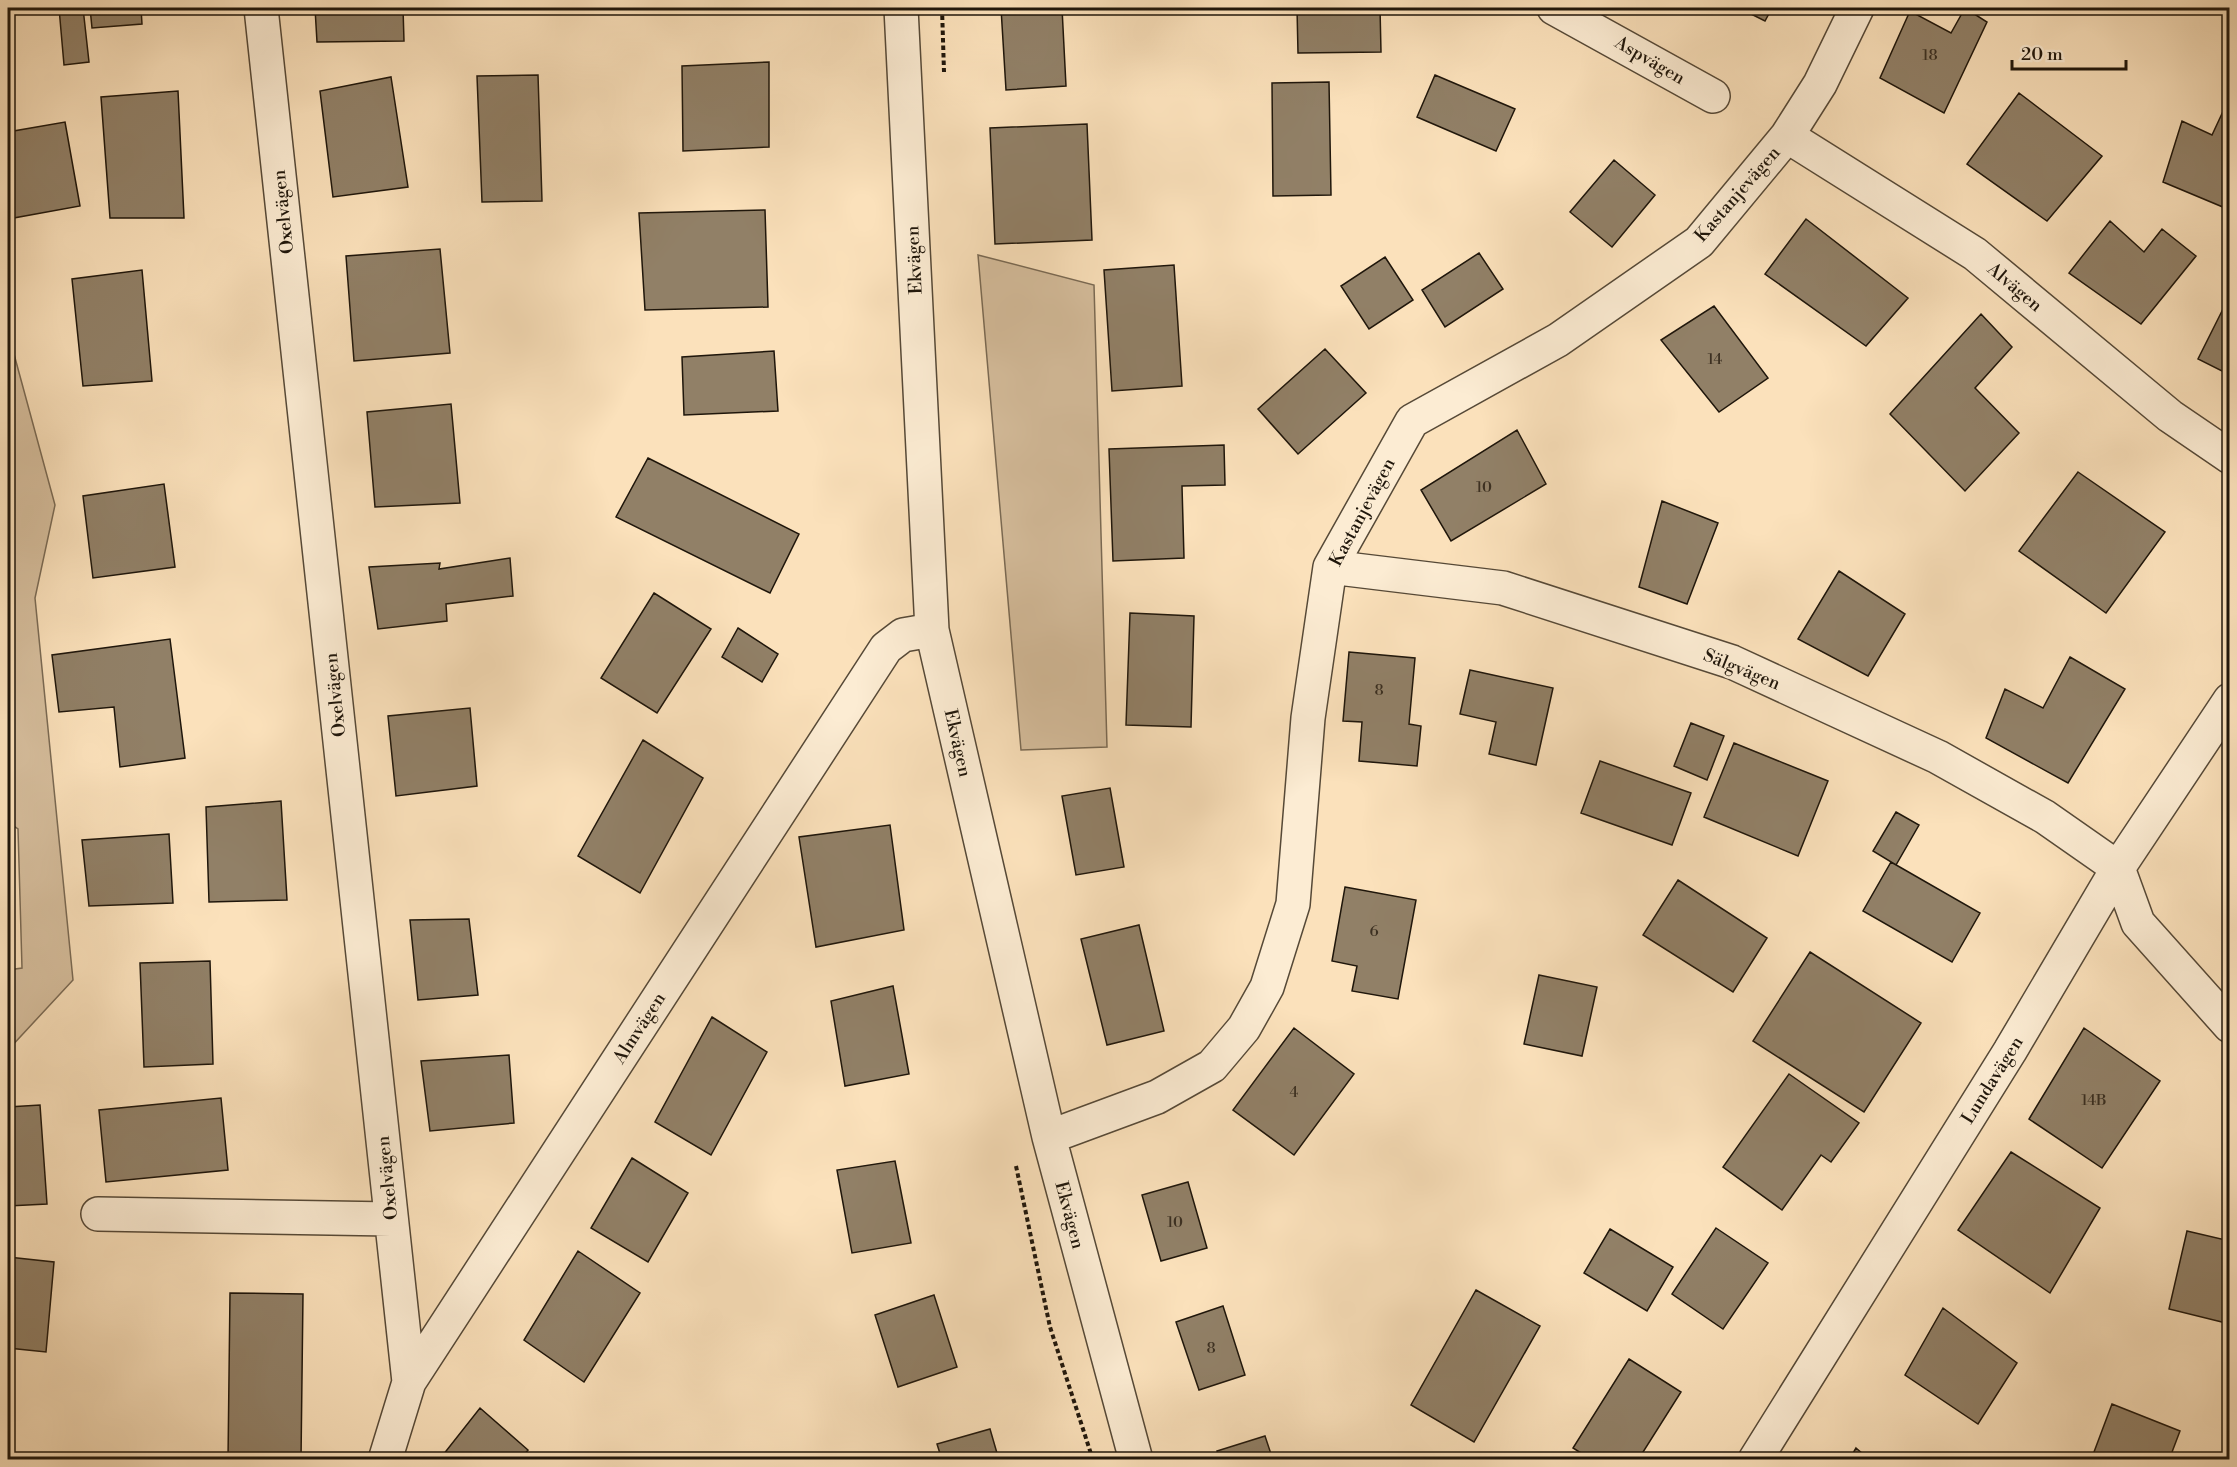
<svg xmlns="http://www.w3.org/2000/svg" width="2237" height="1467" viewBox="0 0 2237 1467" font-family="'Libre Bodoni',serif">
	<rect width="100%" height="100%" fill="#fbe1bb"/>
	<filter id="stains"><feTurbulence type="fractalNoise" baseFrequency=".00333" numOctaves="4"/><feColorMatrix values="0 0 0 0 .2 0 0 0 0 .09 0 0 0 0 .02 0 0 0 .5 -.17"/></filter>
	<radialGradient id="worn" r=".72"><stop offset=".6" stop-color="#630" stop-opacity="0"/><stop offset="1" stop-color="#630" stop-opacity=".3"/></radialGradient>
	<path fill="#d6be9d" stroke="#7a6a54" stroke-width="1.5" d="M978 255 1094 285 1107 747 1021 750Z
		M8 332 55 505 35 598 73 980 8 1050V970L22 968 18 829 8 822Z"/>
	<path fill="#918067" stroke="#1f160b" stroke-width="1.5" d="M59 8H83L89 62 64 65Z
		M90 8H141L142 24 92 28Z
		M315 8H403L404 41 317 42Z
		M650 8H741L742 14 651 12Z
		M1001 8H1062L1066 86 1006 90Z
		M1297 8H1380L1381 52 1298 53Z
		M1739 8H1772L1765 21Z
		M1965 8 1987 22 1944 113 1880 78 1910 11 1951 33Z
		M769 62V147L683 151 682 66Z
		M538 75 542 201 482 202 477 76Z
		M1435 75 1515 109 1496 151 1417 117Z
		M391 77 408 187 333 197 320 91Z
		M1329 82 1331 195 1273 196 1272 83Z
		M178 91 184 218H110L101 97Z
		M2019 93 2102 156 2047 221 1967 164Z
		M2226 105 2230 107V210L2163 182 2182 121 2212 135Z
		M65 122 80 206 8 219V132Z
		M1087 124 1092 240 995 244 990 128Z
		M1614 160 1655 195 1612 247 1570 212Z
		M765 210 768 307 645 310 639 213Z
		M1806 219 1908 298 1866 346 1765 274Z
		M2110 221 2144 252 2162 229 2196 256 2141 324 2069 273Z
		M440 249 450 353 354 361 346 256Z
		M1479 253 1503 289 1445 327 1422 290Z
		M1385 257 1413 300 1369 329 1341 286Z
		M1174 265 1182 386 1112 391 1104 270Z
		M142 270 152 381 83 386 72 279Z
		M2230 295V375L2198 359Z
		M1714 306 1768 378 1719 412 1661 340Z
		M1981 314 2012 347 1975 388 2019 433 1965 491 1890 414Z
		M1325 349 1366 393 1298 454 1258 409Z
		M774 351 778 411 684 415 682 357Z
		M451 404 460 503 375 507 367 412Z
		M1517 430 1546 484 1451 541 1421 490Z
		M1224 445 1225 485 1182 486 1184 558 1113 561 1109 449Z
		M648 458 799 534 770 593 616 517Z
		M2078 472 2165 532 2106 613 2019 551Z
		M164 484 175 567 93 578 83 496Z
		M1662 501 1718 523 1687 604 1639 587Z
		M510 558 513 596 446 604 447 621 378 629 369 567 440 563 439 569Z
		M1839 571 1905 614 1868 676 1798 639Z
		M654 593 711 629 657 713 601 678Z
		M1130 613 1194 616 1191 727 1126 725Z
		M738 628 778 654 762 682 722 657Z
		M170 639 185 758 120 767 114 707 59 712 52 655Z
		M1349 652 1415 658 1409 724 1421 726 1417 766 1359 761 1362 722 1343 721Z
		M2070 657 2125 689 2068 783 1986 738 2005 689 2043 708Z
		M1470 670 1553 688 1536 765 1489 754 1496 722 1460 714Z
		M470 708 477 786 396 796 388 716Z
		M1691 723 1724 736 1707 780 1674 766Z
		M643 740 703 778 640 893 578 856Z
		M1734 743 1828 781 1798 856 1704 817Z
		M1600 761 1691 793 1672 845 1581 813Z
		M1110 788 1124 867 1076 875 1062 796Z
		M281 801 287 900 209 902 206 807Z
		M1896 812 1919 825 1896 865 1873 851Z
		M890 825 904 930 816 947 799 837Z
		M169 834 173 903 89 906 82 840Z
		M1891 862 1980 913 1952 962 1863 911Z
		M1678 880 1767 938 1733 992 1643 935Z
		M1345 887 1416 900 1398 999 1352 991 1357 966 1332 961Z
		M469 919 478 995 418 1000 410 920Z
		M1139 925 1164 1031 1107 1045 1081 939Z
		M1810 952 1921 1023 1864 1112 1753 1041Z
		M210 961 213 1064 144 1067 140 963Z
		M1539 975 1597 987 1582 1056 1524 1044Z
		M893 986 909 1074 845 1086 831 1001Z
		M712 1017 767 1052 711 1155 655 1122Z
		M1294 1028 1354 1074 1294 1155 1233 1110Z
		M2084 1028 2160 1081 2102 1168 2029 1119Z
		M509 1055 514 1123 430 1131 421 1061Z
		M1789 1074 1859 1123 1831 1162 1821 1155 1782 1210 1723 1167Z
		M221 1098 228 1170 106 1182 99 1110Z
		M40 1105 47 1204 8 1206V1107Z
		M2011 1152 2100 1208 2050 1293 1958 1230Z
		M632 1158 688 1193 648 1262 591 1228Z
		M895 1161 911 1243 852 1253 837 1170Z
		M1188 1182 1207 1248 1161 1261 1142 1195Z
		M1716 1228 1768 1263 1723 1329 1672 1294Z
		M1610 1229 1673 1267 1647 1311 1584 1273Z
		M2187 1231 2230 1241V1324L2169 1309Z
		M578 1251 640 1293 584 1382 524 1340Z
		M8 1257 54 1262 46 1352 8 1348Z
		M1476 1290 1540 1326 1474 1442 1411 1405Z
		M230 1293 303 1294 301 1460H228Z
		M934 1295 957 1367 898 1387 875 1315Z
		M1223 1306 1245 1375 1199 1390 1176 1322Z
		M1943 1308 2017 1363 1978 1424 1905 1375Z
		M1629 1359 1681 1392 1638 1460H1592L1573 1448Z
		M8 1396H9L10 1443H8Z
		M2112 1404 2180 1431 2169 1460H2091Z
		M480 1408 528 1450 520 1460H439Z
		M990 1429 999 1460H942L937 1444Z
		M2230 1429V1460H2223Z
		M1265 1436 1273 1460H1220L1217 1451Z
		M1856 1448 1870 1460H1849Z"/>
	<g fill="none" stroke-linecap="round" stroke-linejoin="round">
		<g stroke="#564937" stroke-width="36">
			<path id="minor" d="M261 8 409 1382
				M901 8 932 630 1049 1137 1136 1460
				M1554 8 1713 96
				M1787 136 1975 254 2170 416 2230 457
				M1330 567 1503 588 1732 662 1938 757 2045 817 2118 868 2138 923 2230 1026
				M1049 1137 1157 1097 1212 1066 1244 1028 1267 987 1293 904 1308 718 1330 567 1412 421 1558 340 1699 242 1787 136 1820 84 1857 8
				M98 1214 391 1219
				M385 1460 409 1382 886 648 903 635 932 630
				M1755 1460 2010 1051 2118 868 2230 700"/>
		</g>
		<path stroke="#1f160b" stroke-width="4" stroke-dasharray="4.5 3" stroke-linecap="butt" d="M942 8 944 72
			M1016 1166 1050 1327 1093 1460"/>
		<use href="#minor" stroke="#fcecd3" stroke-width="33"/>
	</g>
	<g text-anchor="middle" stroke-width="5" stroke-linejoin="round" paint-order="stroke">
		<g font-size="15" fill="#3c3022">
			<text x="1930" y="60">18</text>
			<text x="1715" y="364">14</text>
			<text x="1484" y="492">10</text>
			<text x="1379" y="695">8</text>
			<text x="1374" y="936">6</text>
			<text x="1294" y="1097">4</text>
			<text x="2094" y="1105">14B</text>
			<text x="1175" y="1227">10</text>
			<text x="1211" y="1353">8</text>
		</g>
		<g font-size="18" fill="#1f160b" stroke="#fcecd3">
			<text transform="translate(1650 60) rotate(30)" y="6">Aspvägen</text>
			<text transform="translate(1737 194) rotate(-49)" y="6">Kastanjevägen</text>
			<text transform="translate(283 212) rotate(-96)" y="6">Oxelvägen</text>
			<text transform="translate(914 260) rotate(-93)" y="6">Ekvägen</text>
			<text transform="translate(2015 287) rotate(40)" y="6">Alvägen</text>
			<text transform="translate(1362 512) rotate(-62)" y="6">Kastanjevägen</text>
			<text transform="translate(1742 669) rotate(22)" y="6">Sälgvägen</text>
			<text transform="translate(335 695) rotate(-96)" y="6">Oxelvägen</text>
			<text transform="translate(958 743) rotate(77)" y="6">Ekvägen</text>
			<text transform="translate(639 1028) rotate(-57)" y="6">Almvägen</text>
			<text transform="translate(1992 1080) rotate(-58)" y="6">Lundavägen</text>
			<text transform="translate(387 1178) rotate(-96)" y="6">Oxelvägen</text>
			<text transform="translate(1070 1215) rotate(75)" y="6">Ekvägen</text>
		</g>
	</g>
	<rect width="2237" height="1467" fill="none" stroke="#fbe1bb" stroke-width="30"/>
	<rect x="9" y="9" width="2219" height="1449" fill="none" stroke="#1f160b" stroke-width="3"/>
	<rect x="15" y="15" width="2207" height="1437" fill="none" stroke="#1f160b" stroke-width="1.5"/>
	<path d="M2012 60v9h114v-9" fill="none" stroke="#1f160b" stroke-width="3"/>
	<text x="2021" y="60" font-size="18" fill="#1f160b" stroke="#fcecd3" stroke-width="4.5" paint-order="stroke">20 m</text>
	<rect width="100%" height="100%" filter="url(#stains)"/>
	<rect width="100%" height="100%" fill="url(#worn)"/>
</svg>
